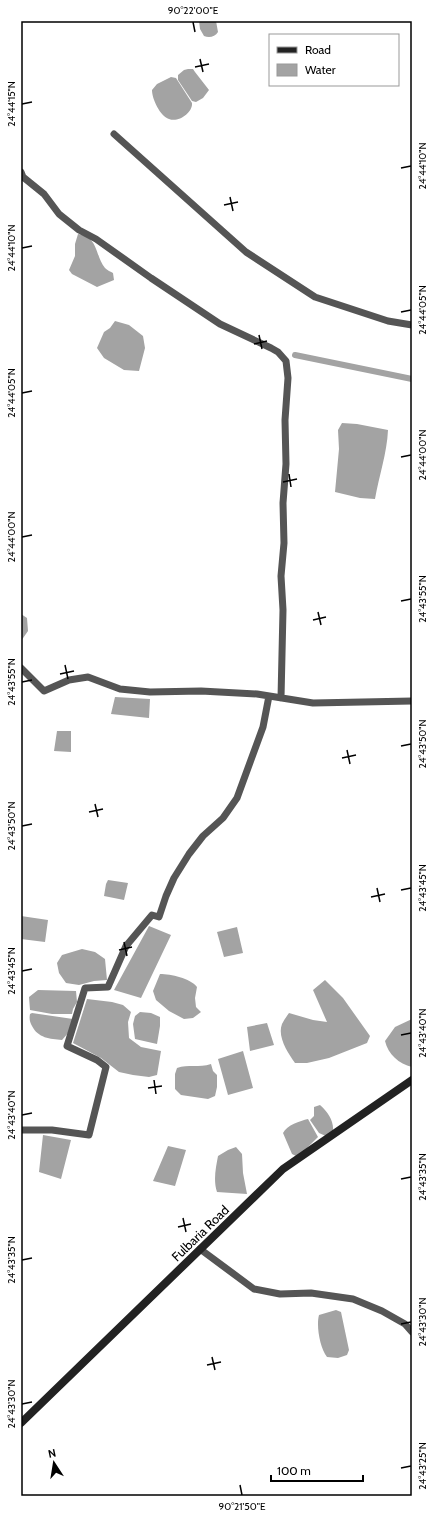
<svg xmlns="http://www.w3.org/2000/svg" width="433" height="1517" viewBox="0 0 433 1517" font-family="Cabin,sans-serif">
	<rect width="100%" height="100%" fill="#fff"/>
	<path fill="#a3a3a3" d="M199 21H216L218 32C215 37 209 38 204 36L200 29Z
		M188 69H193L195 72 209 90 203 98 196 102 192 101 178 80V75L184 70Z
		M171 77 176 78 192 103C193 112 179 123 169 119 160 116 152 99 152 90L157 84Z
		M78 234C99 237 95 256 105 268 107 270 111 272 113 273L114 280 97 287 72 274 69 270 75 256V244Z
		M115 321 129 325 143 336 145 348 139 371 124 370 104 358 97 348 104 332 110 328Z
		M342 423 357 424 388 430C387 453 379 476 375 499L360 498 335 492 339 449 338 430Z
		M21 614 27 618 28 631 21 641Z
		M115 697 150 699 149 718 111 714Z
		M57 731H71V752L54 751Z
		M108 880 128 883 124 900 104 896 106 884Z
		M21 916 48 920 45 942 21 939Z
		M149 926 171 935 141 998 114 990Z
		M237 927 243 953 224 957 217 932Z
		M82 949 95 952 105 959 107 980 94 981 79 985 66 983 59 973 57 963 62 955Z
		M160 974C171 974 190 978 197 987L195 998 196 1007 201 1012 193 1018 184 1019 169 1011 156 1000 153 991Z
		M325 980 343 998 370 1036 367 1043 329 1058 307 1063H295C288 1053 277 1037 282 1024 284 1020 287 1016 289 1013L313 1020 327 1022 313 990Z
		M38 990 76 991 77 1002 73 1009 72 1014H52L30 1010 29 997Z
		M87 999 112 1002 123 1005 131 1012 128 1022 129 1038 141 1047 161 1051 157 1075 149 1077 133 1075 119 1072 101 1058 73 1043Z
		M140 1012 151 1013 160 1017V1026L157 1044 135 1039 133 1024 135 1016Z
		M32 1013 73 1019 69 1032 62 1040C50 1039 38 1038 32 1026 30 1022 29 1019 30 1014Z
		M412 1019V1067C399 1064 388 1054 385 1041L395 1027Z
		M267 1023 274 1045 250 1051 247 1027Z
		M243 1051 253 1088 228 1095 218 1059Z
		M211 1064 213 1071 217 1075V1087L215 1096 208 1099 181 1095 175 1089V1074L177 1068C188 1064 199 1068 211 1064Z
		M320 1105C328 1112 334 1121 333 1131L328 1137 319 1133 310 1120 314 1116V1107Z
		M308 1119 318 1137 298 1157 292 1154 283 1133C287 1125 300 1121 308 1119Z
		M43 1135 71 1140 61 1179 39 1172Z
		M168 1146 186 1150 175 1186 153 1181Z
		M236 1147 242 1154 243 1173 247 1194 217 1192C213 1180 216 1167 218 1156L228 1150Z
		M336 1310 341 1312 349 1350 347 1355 338 1358 327 1357C320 1348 316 1326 319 1315Z"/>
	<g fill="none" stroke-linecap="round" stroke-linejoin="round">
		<path stroke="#a3a3a3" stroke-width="6" d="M295 355 412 379"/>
		<path stroke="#555" stroke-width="7" d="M114 134 246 252 315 297 388 321 412 325
			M21 172 23 177 44 194 59 214 79 230 96 239 151 278 220 324 271 348 278 352 286 361 288 378 285 420 286 464 283 503 284 543 281 576 283 610 281 698
			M21 668 44 691 69 680 88 677 120 689 150 692 201 691 257 694 313 703 412 701
			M21 1130H52L89 1135 106 1067 97 1060 67 1046 85 988 108 987 126 946 152 915 159 917 166 896 174 878 189 854 203 836 223 818 237 798 263 727 269 696
			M200 1249 254 1289 280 1294 311 1293 353 1299 382 1311 405 1324 412 1332"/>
		<path stroke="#222" stroke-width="8" d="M21 1423 283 1169 412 1080"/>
	</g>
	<path fill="none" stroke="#000" stroke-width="1.5" d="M193 22 195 32M200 59 203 72M195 67 209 64M22 104 32 102M401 168 411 166M230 197 233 211M224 205 238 202M22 248 32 246M401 312 411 310M259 335 262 349M254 344 267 341M22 393 32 391M401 457 411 455M289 474 291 487M283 482 297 479M22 537 32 535M401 601 411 599M318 612 321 625M313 620 326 617M65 665 68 679M60 674 74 671M22 682 32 680M401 746 411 744M347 750 350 764M342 758 356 755M95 804 98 817M89 812 103 809M22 826 32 824M377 888 380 902M401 890 411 888M371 897 385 894M124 942 127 956M119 950 132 947M22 971 32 969M401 1035 411 1033M154 1080 156 1094M148 1088 162 1086M22 1115 32 1113M401 1179 411 1177M183 1218 186 1232M178 1227 191 1224M22 1260 32 1258M401 1324 411 1322M212 1357 215 1370M207 1365 221 1362M22 1404 32 1402M401 1468 411 1466M240 1485 242 1495"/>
	<g text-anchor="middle" stroke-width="4" stroke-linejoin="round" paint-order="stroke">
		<g font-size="13" fill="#000" stroke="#fff">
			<text transform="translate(200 1233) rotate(-44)" y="5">Fulbaria Road</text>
		</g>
	</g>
	<rect width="433" height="1517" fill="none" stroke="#ffffff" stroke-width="44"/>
	<rect x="269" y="34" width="130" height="52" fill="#ffffff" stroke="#999999"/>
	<rect x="277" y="47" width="20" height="6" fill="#222222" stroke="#999999"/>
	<text x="305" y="54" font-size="12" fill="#000000">Road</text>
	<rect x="277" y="64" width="20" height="12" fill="#a3a3a3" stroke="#999999"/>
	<text x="305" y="74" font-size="12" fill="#000000">Water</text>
	<g transform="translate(54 1463) rotate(348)" stroke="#ffffff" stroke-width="3" paint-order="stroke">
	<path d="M0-3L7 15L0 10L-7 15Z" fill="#000000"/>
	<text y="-6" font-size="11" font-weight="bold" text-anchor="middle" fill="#000000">N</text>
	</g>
	<path d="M271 1475v6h92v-6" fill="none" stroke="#000000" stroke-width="2"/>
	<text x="277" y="1475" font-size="12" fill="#000000" stroke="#ffffff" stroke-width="3" paint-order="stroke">100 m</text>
	<rect x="22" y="22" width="389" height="1473" fill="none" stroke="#000" stroke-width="1.5"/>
	<g font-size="10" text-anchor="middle" fill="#000">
		<text x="193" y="14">90°22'00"E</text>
		<text transform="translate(11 104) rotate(-90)" y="4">24°44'15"N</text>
		<text transform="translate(422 166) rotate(-90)" y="4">24°44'10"N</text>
		<text transform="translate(11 248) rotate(-90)" y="4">24°44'10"N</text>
		<text transform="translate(422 310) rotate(-90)" y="4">24°44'05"N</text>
		<text transform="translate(11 393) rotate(-90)" y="4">24°44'05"N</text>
		<text transform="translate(422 455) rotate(-90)" y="4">24°44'00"N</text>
		<text transform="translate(11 537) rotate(-90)" y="4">24°44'00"N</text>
		<text transform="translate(422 599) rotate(-90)" y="4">24°43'55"N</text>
		<text transform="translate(11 682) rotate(-90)" y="4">24°43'55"N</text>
		<text transform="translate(422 744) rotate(-90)" y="4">24°43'50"N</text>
		<text transform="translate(11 826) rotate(-90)" y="4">24°43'50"N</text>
		<text transform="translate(422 888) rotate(-90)" y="4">24°43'45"N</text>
		<text transform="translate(11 971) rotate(-90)" y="4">24°43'45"N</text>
		<text transform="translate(422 1033) rotate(-90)" y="4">24°43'40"N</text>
		<text transform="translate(11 1115) rotate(-90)" y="4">24°43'40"N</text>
		<text transform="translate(422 1177) rotate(-90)" y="4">24°43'35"N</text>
		<text transform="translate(11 1260) rotate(-90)" y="4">24°43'35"N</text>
		<text transform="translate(422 1322) rotate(-90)" y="4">24°43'30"N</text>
		<text transform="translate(11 1404) rotate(-90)" y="4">24°43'30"N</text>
		<text transform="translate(422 1466) rotate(-90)" y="4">24°43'25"N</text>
		<text x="242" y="1510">90°21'50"E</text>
	</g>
</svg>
